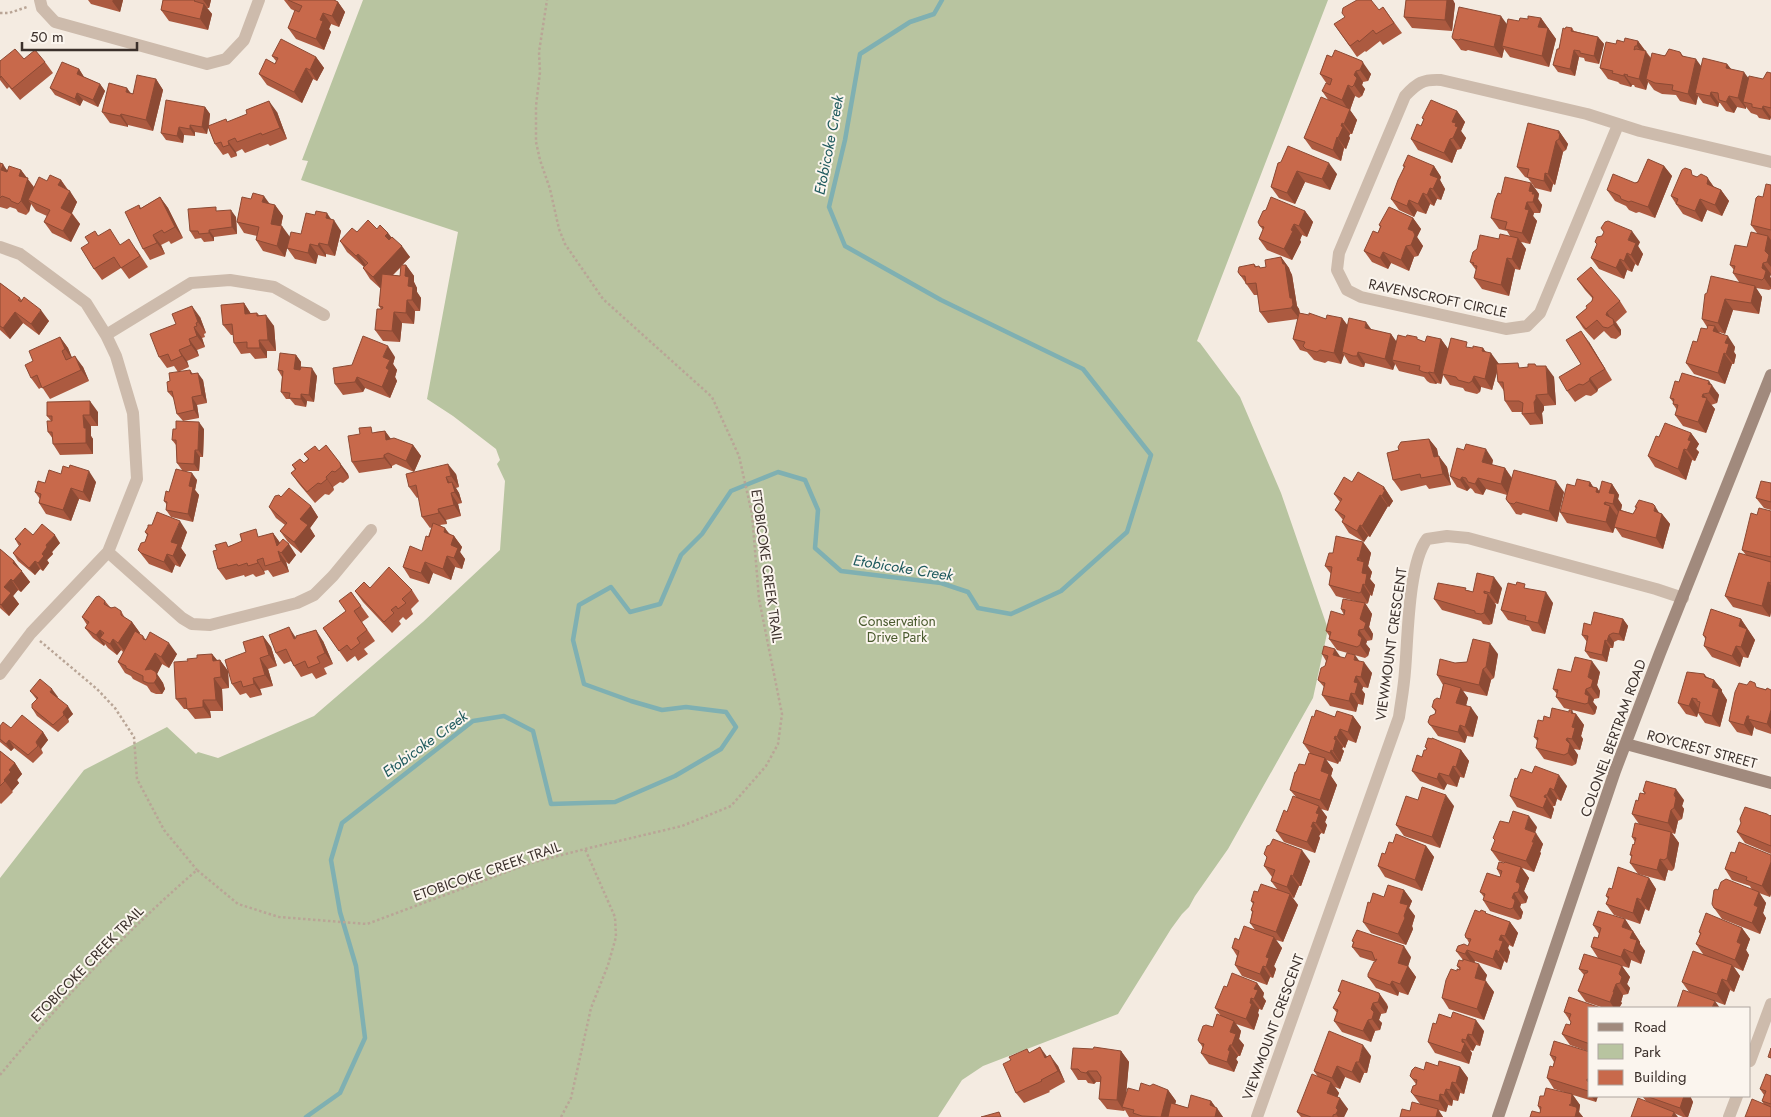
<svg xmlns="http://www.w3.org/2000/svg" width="1771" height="1117" viewBox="0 0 1771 1117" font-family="Jost,sans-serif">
	<rect width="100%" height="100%" fill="#f4ebe1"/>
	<path fill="#b8c4a0" d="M363 0H1328L1197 341 1200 343 1240 397 1281 493 1328 629 1313 698 1228 849 1195 896 1189 907 1182 914 1171 929 1118 1014 983 1066 962 1080 938 1117H0V878L84 770 167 727 196 754 198 752 218 758 314 716 423 622 500 550 505 481 497 464 500 460 496 449 453 416 427 399 458 232 301 180 308 161 302 160Z"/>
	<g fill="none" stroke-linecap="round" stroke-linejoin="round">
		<path stroke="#7fb0b2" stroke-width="4.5" d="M306 1117 340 1093 365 1038 356 966 340 912 331 860 342 823 473 721 504 716 533 731 551 804 615 802 675 776 721 749 736 727 726 712 686 707 662 710 631 701 584 684 573 640 579 605 611 587 630 612 660 604 681 555 702 534 731 491 778 472 805 480 818 510 815 548 841 571 941 583 968 592 978 608 1011 614 1061 591 1127 532 1151 455 1083 369 941 300 845 246 829 207 845 140 860 54 910 22 934 14 942 0"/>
		<path stroke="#b9a596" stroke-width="2.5" stroke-dasharray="2.5 2.5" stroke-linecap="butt" d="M0 13H9L27 7
			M40 641 97 689 115 708 134 737 137 779 164 830 197 870
			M0 1075C61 1001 125 932 197 870L238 904 279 917 367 924 531 863 585 849 682 826 731 806 766 766 778 744 782 714 759 599 752 514 739 456 712 397 603 299 565 244 559 229 550 189 540 160 536 142V106L540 72 539 52 547 0
			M561 1117 571 1098 591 1008 608 965 616 937 615 917 585 849"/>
		<path stroke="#cdbbac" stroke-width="12" d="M40 0 42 8 55 22 207 64 226 59 244 40 259 0
			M1618 125 1540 313 1527 326 1506 329 1361 297 1347 290 1337 270 1339 253 1405 96C1417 83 1423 79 1441 80L1587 114 1640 131 1771 162
			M0 247 20 254 86 303 106 335 116 356 133 413 137 479 108 552 31 633 0 674
			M106 335 191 283 230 280 274 287 324 315
			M108 552 182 618 192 624 210 625 297 603 314 595 333 576 371 530
			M1750 1061 1771 1004
			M1257 1117 1399 717C1401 702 1404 687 1405 671 1408 639 1408 564 1427 539L1447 536 1468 538 1656 589 1683 598
			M1729 1117 1737 1096"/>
		<path stroke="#a18a7d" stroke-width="12" d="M1626 744 1771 783
			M1498 1117 1615 771 1660 653 1771 375"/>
	</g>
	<path fill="#ac5a40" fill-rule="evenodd" d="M88 0H123L120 12 91 4Z
		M163 0H211L209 8H207L212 14 208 30 169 21 161 10Z
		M284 0H334L338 2 345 12 339 27 331 24 329 29 331 32 324 50 296 39 288 28 295 11 291 9Z
		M1406 0H1453L1455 4 1452 31 1412 28 1404 17Z
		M1383 7 1402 33 1383 45 1380 41 1366 52 1365 51 1357 57 1334 24 1379 10Z
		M1541 18 1556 39 1549 67 1510 57 1504 49 1502 58 1468 50 1466 51 1461 50 1453 39 1507 24 1528 19Z
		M1572 28 1574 31 1598 37 1604 44 1599 64 1585 61 1584 58 1579 57 1575 76 1558 72 1553 65 1565 29Z
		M1638 41 1651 58 1680 52 1683 56 1701 66 1727 64 1731 69 1749 78 1763 79 1771 73V117L1770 120 1759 118 1757 115 1751 113 1746 107V109L1737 107 1734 113 1726 111 1720 103H1719L1718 107 1703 103 1698 96 1696 105 1680 101 1676 95 1662 94 1654 90 1648 82 1646 90 1635 87 1634 85H1632L1631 87 1620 84 1618 82 1608 79 1600 68 1616 44 1624 42Z
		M1327 55 1369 72 1371 74 1368 81 1363 82 1362 85 1365 89 1362 96 1359 98 1355 96 1350 110 1357 120 1352 134H1350L1349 136 1350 138 1346 149 1344 148 1341 161 1312 149 1304 138 1329 101 1322 91 1327 84 1320 74Z
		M272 56 316 57 324 68 317 81 313 79 302 103 267 85 259 74 275 64 276 61Z
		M24 59 45 62 53 73 20 100 9 87 7 89 0 80V61Z
		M79 69 84 77 100 84 105 91 98 107 83 100 80 106 55 95 50 88Z
		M156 79 163 90 153 131 128 125V127L110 123 102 112Z
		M205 107 210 114 209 126 277 112 287 139 270 146 268 144 245 153 242 149 236 152 237 156 231 158 228 153 223 155 215 144 208 127 207 134 195 132V136L184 135 183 143 166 140 161 133Z
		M1457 111 1465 122 1461 131 1466 138 1461 149 1457 150 1452 163 1418 150 1411 139 1421 126 1424 120 1422 118Z
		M1559 131 1568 144 1566 150 1563 152 1555 185 1553 184 1551 192 1535 188 1528 178 1525 177 1517 167Z
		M0 163 7 170H21L34 187 47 181 61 180 77 202 72 213 80 224 71 242 52 233 44 222 47 216 36 211 31 204 29 212 26 215 18 212 16 209 10 207 7 209 0 207Z
		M1278 163 1337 174 1330 190 1305 182 1295 204 1279 198 1271 187Z
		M1403 166H1434L1441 177 1440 180 1445 189 1441 200 1437 199 1434 206 1430 204 1426 214 1417 211 1414 217 1399 210 1391 199 1404 167Z
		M1664 166 1672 176 1655 218 1639 212 1636 213 1629 210 1626 206 1615 201 1607 190 1635 183Z
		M1695 176 1697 177H1707L1714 187 1721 190 1729 201 1722 216 1707 210 1702 222 1683 214 1676 204 1671 196Z
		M1531 183 1539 194 1538 199 1542 205 1540 213H1534L1533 216 1537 221 1530 244 1521 242 1526 249 1520 270 1515 269 1509 296 1482 289 1474 278 1476 270 1470 262 1499 239 1510 236 1507 231 1499 229 1491 218 1501 194Z
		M1771 185V274L1770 277 1771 278V289L1769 290 1756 288 1762 297 1759 314 1733 310 1725 334 1719 332 1735 347 1734 352 1736 355 1734 364H1732L1725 384 1694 374 1686 363 1707 329V327L1702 319 1739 282 1733 273 1734 270 1730 265 1747 247 1757 233 1751 225 1763 197Z
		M160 197 168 208 183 238 171 244 169 241 161 245 165 254 150 260 143 249 139 205 141 208Z
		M269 204 275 205 283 216 281 226 289 237 301 234 331 219 341 231 335 256 326 254V257L318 255 316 264 295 259 287 248 285 257 263 251 256 240 257 236 244 233 237 222Z
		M219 211 236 217 237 234 214 237V241L204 242 201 238 195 239 190 231Z
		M1305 211 1313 222 1307 237 1302 235 1300 240 1301 242 1292 260 1267 250 1259 239 1263 230 1260 226Z
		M1413 218 1421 229 1417 237 1423 246 1418 256 1414 257 1409 271 1391 263 1388 269 1372 262 1364 251 1378 233 1380 227 1379 225Z
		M377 229 388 233 392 238 410 257 402 265H406L414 276V282L417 288V292L421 298 420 311H415L414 324 402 323 400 342 383 341 375 330 381 309 379 306 381 288H380L370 279 363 268 364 267 347 252 340 241 357 232ZM401 267 400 276 393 275Z
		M99 236 120 245 137 250 148 267 129 279 121 268 102 280 94 269Z
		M1640 242 1638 246 1643 254 1638 266 1635 264 1632 272 1627 270 1624 279 1599 269 1591 258Z
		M1281 257 1289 268 1290 271 1292 275 1297 306 1299 309 1300 313 1326 319 1342 318 1348 326 1371 330 1391 334 1396 342 1420 340 1425 342 1441 339 1448 349 1470 348H1483L1485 351 1499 364 1521 368 1537 366 1554 377 1556 405 1544 406V410L1542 413 1543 424 1530 425 1522 414V412H1512L1505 401 1504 391 1498 382 1497 372 1492 390 1481 387 1480 392 1477 394 1465 391 1463 388 1450 385 1443 375 1441 384 1437 383 1436 384 1430 383 1427 381 1424 377 1399 371 1395 364 1393 370 1365 363 1364 367H1361L1349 363 1344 355 1341 364 1328 361 1325 363 1314 360 1307 352 1300 350 1293 339 1298 319 1268 323 1260 312 1258 295H1254L1238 272 1254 264 1256 266 1261 268 1266 267Z
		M1577 279 1620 301 1627 312 1616 322 1621 330V335L1616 339 1611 338 1604 331 1594 340 1583 328 1576 317 1587 308 1593 299 1585 290Z
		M0 283 20 298 22 300 49 321 39 335 23 323 10 339 0 330Z
		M244 303 251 314 257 313 259 315 274 326 276 351H267V358L255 359 250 353 241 354 234 343 233 335H231L223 325Z
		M200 317 206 333 204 334 205 337 202 338 205 347 197 350 199 356 187 361 189 367 178 372 174 366 167 368 159 357Z
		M60 337 68 348 72 358 83 367 89 381 50 399 42 387 39 389 31 378 33 361Z
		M1589 342 1612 380 1598 389 1597 392 1591 396 1586 395 1575 402 1567 391 1581 364Z
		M296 355 301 362V367L317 376 314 402 307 401 306 407 295 405 290 399H286L281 392 282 377 278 370Z
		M395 357 393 364 397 370 395 377 397 381 390 398 365 388 363 392 343 395 335 384 352 365Z
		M190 370 193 374 203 380 207 403 197 405 199 418 183 421 177 414 174 399 168 392 170 381Z
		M1717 392 1719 395 1717 403 1711 405 1715 409 1706 433 1683 426 1675 415 1677 410 1673 404V402L1670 398Z
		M98 412V426H91V436L93 439V454L60 455 53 444V439L48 432 51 421 47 416Z
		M204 429 203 457H200L199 471H182L197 480 195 490 199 495 193 522 171 517 166 510 167 505 164 501 182 470 177 463 176 445 172 440Z
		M385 431 391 439 413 445 421 456 414 472 396 464 392 466V468L359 473 352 462 375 432Z
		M1691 433 1699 444 1696 449 1699 452 1695 461 1692 460 1686 480 1655 467 1648 456 1659 437Z
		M1429 439 1437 449 1438 456 1447 467 1451 485 1429 489 1426 485 1401 491 1393 480 1399 450Z
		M326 445 348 474 349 478 343 483 340 482 333 487 334 490 329 495 325 494 315 503 299 484 291 473 295 470 292 465 304 463 308 459 304 454 319 451Z
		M1493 460 1492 465 1505 468 1512 478 1564 492 1557 522 1523 513 1521 515 1516 514 1506 499 1507 495 1486 489 1483 495 1475 493 1472 489 1470 488 1467 491 1457 487 1450 476Z
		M61 474 96 482 90 502 79 499 71 521 46 514 39 503 40 499 35 492 45 483Z
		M456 474 459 487 456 488 459 493 462 503 458 504 461 516 446 520 447 524 440 525 451 535 454 536 462 547 460 552 465 559 462 569 455 567 451 580 433 573 429 584 410 578 403 567 422 551 432 527 430 528 422 517 419 497 417 498 409 487Z
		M1352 482 1384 487 1393 501 1389 507 1388 506 1370 537 1368 536 1364 542 1349 533 1342 522 1343 520 1335 510 1340 502 1334 494Z
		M1590 482 1593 487 1597 488 1600 492 1612 484 1619 495 1618 499 1622 505 1621 510 1633 514 1636 509 1635 507 1662 514 1670 524 1663 549 1622 537 1615 527 1613 533 1567 523 1560 512 1575 486Z
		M1771 483V510L1764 508 1756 498Z
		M281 497 311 506 318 517 310 528 315 536 301 553 288 542 280 531 285 525 276 518 269 507Z
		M1771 511V612L1770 617 1733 607 1725 596 1746 555 1742 550 1757 515Z
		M145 532H187L181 548 186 555 180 567 175 565 172 573 149 564 138 550 145 542 147 535Z
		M273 533 280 543 296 555 289 564 286 562 289 572 273 577 268 570 264 571 265 574 256 577 253 574 245 577 244 575 226 580 218 569 229 546Z
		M33 535 60 543 52 552 53 554 47 560 49 563 43 571 40 569 35 575 18 561 13 553 19 546 15 539Z
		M1363 542 1371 553 1368 566 1372 572 1370 579 1375 585 1372 596 1370 595 1368 603 1367 604 1365 603 1372 614 1369 627 1373 634 1372 640 1367 641 1366 644 1370 649 1368 656 1365 658 1337 650 1329 639 1330 637 1326 631 1344 615 1341 609 1362 603 1336 596 1329 585 1331 574 1325 566 1333 553Z
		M0 549 14 561 30 582 21 592 18 590 13 596 19 604 9 616 0 608Z
		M370 588 412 590 419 601 411 609 413 614 406 620 403 617 399 621 401 624 392 633 363 602 355 591Z
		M1502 588 1498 604 1494 603 1496 605 1492 624 1489 625 1483 624 1481 621 1442 610 1434 599 1467 590 1473 592Z
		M1528 589 1553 603 1545 634 1532 631 1529 626 1508 620 1501 610Z
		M351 592 369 617 362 622 375 641 364 649 368 654 358 661 355 656 347 662 323 628 346 611Z
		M105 601 110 607 121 611 125 618 132 622 140 633 139 634 143 636 146 640 177 654 169 668 162 664 157 674 163 683 165 689 162 694H156L151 692 147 686 133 679 131 676 125 673 118 662 123 652 121 650 117 655 108 648 105 644 104 646 93 638 85 628 87 625 82 617Z
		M1623 619 1628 626 1624 641 1618 640 1614 642 1613 648H1610L1607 662 1590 658 1585 651 1587 642 1582 635 1591 625Z
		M1741 619 1755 640 1748 658 1743 657 1740 667 1712 657 1704 646 1706 640 1703 635Z
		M263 636 271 647 277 666 268 669 273 686 260 689 262 695 250 698 246 693 240 695 232 684 246 652Z
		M296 638 323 641 333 664 324 668 327 674 316 679 312 673 301 677 294 666 291 661 284 664 276 653Z
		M212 654 217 660H220L228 671 229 688 222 689 223 711H210L211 718 195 719 187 709H184L176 699 188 661Z
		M1322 654 1340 657 1359 661 1372 673 1368 688 1363 687 1362 690 1365 694 1363 705 1358 704 1356 712 1330 706 1322 695 1324 687 1318 680 1325 666 1326 661Z
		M1498 654 1494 678 1491 680 1487 696 1463 691 1468 698 1466 705 1478 717 1473 737 1467 736 1465 743 1438 736 1428 722 1435 714V711L1432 707 1440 699 1443 685 1437 675 1455 663 1467 662Z
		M1600 672 1597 685 1600 691 1599 698 1594 699 1593 702 1597 707 1595 714 1593 715 1564 708 1556 697 1557 694 1553 689Z
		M1704 674 1707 677 1714 680 1722 690V692L1727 700 1720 727 1705 723 1698 713 1697 717 1686 714 1678 703Z
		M1759 688 1771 690V734L1756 729 1754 727 1752 736 1737 732 1729 721Z
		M30 691 58 697H57L73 714 68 719 69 722 58 732 37 716 32 708 37 700Z
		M1574 713 1576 714 1584 725 1581 736 1583 739 1580 750 1574 749V750L1578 755 1576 764 1572 766 1544 759 1536 748 1538 742 1534 737 1550 718Z
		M1353 716 1361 727 1356 743 1348 740 1345 748 1343 747 1342 749 1344 751 1340 762 1339 761 1338 764 1326 760 1333 769 1331 776 1337 785 1328 811 1321 809 1327 817 1325 822 1327 825 1324 834 1321 833 1319 836 1320 838 1315 853 1284 842 1276 831 1296 797 1290 790 1296 772 1305 765 1310 753 1303 743 1314 717Z
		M11 728 43 732 48 740 41 749 43 753 33 763 14 748 11 751 0 742V739Z
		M1425 747 1461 750 1469 761 1464 778 1460 777 1457 787 1447 784 1444 790 1420 781 1412 771 1426 750 1427 749Z
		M0 751 15 763 22 774 17 780 19 783 12 791 13 792 1 804 0 803Z
		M1517 779 1567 786 1561 801 1557 799 1555 806H1553L1554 809 1551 819 1517 807 1510 796Z
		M1643 791 1684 800 1682 806 1684 809 1682 819 1678 821 1675 834 1672 833 1679 843 1674 869 1672 871 1668 870 1665 881 1638 874 1630 863 1632 857 1630 855 1635 842 1632 837 1639 824 1632 814 1638 801 1645 794Z
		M1418 800 1454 806 1440 848 1404 836 1396 825Z
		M1771 815V854L1745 843 1737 832 1770 816Z
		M1537 827 1535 833 1543 844 1540 852 1541 853 1534 872 1522 868 1529 878 1524 891 1528 897 1526 903 1521 904 1520 907 1523 912 1521 919 1518 920 1490 911 1483 900 1484 897 1480 892 1500 877V875L1497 869 1505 863 1499 861 1491 850Z
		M1393 843 1426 846 1434 857 1422 891 1385 877 1378 866Z
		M1735 853 1771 855V894L1770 897 1759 893 1766 903 1763 913 1766 918 1760 934 1722 919 1714 908 1752 890 1750 886 1732 880 1725 869Z
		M1264 854 1310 861 1301 886H1299L1294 898 1292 897 1298 905 1283 942 1276 940 1282 948 1274 966 1276 969 1273 978 1270 977 1267 985 1242 976 1235 965 1237 956 1232 948 1239 940 1255 930 1250 923 1252 912 1251 910 1253 904 1251 901 1258 892 1277 889 1271 881 1272 877 1264 866 1267 858Z
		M1649 878 1656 889 1649 911 1645 909 1640 924 1614 915 1606 904 1608 899 1606 896 1612 889Z
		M1404 890 1412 901 1409 908 1415 916 1412 926 1413 929 1406 945 1371 933 1363 922 1370 903Z
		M1488 914 1510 922 1518 933 1513 947 1509 945 1508 948 1510 952 1507 963 1504 961 1501 970 1475 961 1474 962 1487 975 1485 981 1494 992 1484 1020 1449 1009 1442 998 1457 971 1460 970 1457 966 1463 960 1456 951 1468 946 1469 943 1465 935Z
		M1625 919 1640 942V944L1645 951 1641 964 1631 960 1629 968 1619 965 1622 966 1630 977 1627 984 1630 988 1628 994 1623 995 1621 1002 1622 1003 1619 1008H1604L1586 1002 1578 991 1584 975 1579 969 1598 958 1591 947 1598 938 1599 934 1593 925Z
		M1742 928 1750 939 1746 950 1749 955 1743 971 1734 967 1740 976 1734 992 1730 990 1725 1005 1689 992 1682 982 1703 954 1696 944 1700 934 1699 932Z
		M1352 941 1411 957 1408 966 1416 977 1408 995 1399 992 1398 996 1376 988 1368 977 1376 962 1360 957 1352 947 1353 942Z
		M1257 983 1264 993 1263 997 1266 1001 1262 1010 1259 1009 1258 1013 1259 1015 1254 1030 1236 1024 1241 1031 1239 1039 1244 1045 1240 1056H1238L1236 1059 1238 1062 1234 1072 1209 1064 1201 1053 1203 1048 1200 1043 1221 1016 1215 1008 1227 987Z
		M1338 991 1379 993 1387 1004 1388 1007 1386 1013 1381 1014 1379 1020 1382 1023 1380 1030 1375 1031 1371 1042 1342 1032 1334 1021 1337 1013 1333 1008 1340 993Z
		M1590 1008V1052L1570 1045 1562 1034 1570 1025 1571 1022 1564 1012Z
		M1436 1024 1484 1031 1480 1046 1476 1045 1473 1051 1470 1050 1472 1053 1469 1064 1435 1053 1428 1042Z
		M1027 1049 1029 1053 1047 1057 1058 1066 1065 1082 1049 1091 1050 1092 1024 1103 1016 1093 1011 1060Z
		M1121 1051 1129 1062 1126 1094 1139 1091 1168 1090 1176 1101 1175 1104 1188 1108 1211 1101 1223 1117H1129L1125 1110 1124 1111 1107 1109 1099 1099 1101 1082H1096L1094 1084 1088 1083 1086 1080H1078L1071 1069Z
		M1590 1052V1096H1598L1596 1102 1573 1095 1580 1105 1579 1112 1583 1117H1530L1540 1113V1110L1538 1106 1564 1092 1554 1089 1547 1078 1553 1067 1554 1062 1550 1055Z
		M1371 1056 1367 1073H1364L1360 1083 1345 1077 1340 1089 1335 1087 1339 1093 1337 1097 1348 1109 1344 1117H1301L1297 1112 1318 1077 1314 1071Z
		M1438 1066 1460 1067 1468 1078 1464 1094 1460 1093 1458 1101 1453 1100 1452 1106 1448 1105 1446 1112 1438 1110 1443 1117H1400L1420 1104 1411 1092 1416 1084 1410 1076 1424 1070Z
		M1771 1076V1117L1762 1101 1764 1095 1760 1089Z
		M1642 1096H1691V1098L1693 1102 1688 1117H1683L1646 1101Z"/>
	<path fill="#8c4a34" d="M113 0H123L120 12 112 1Z
		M203 0H211L209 8Z
		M1447 0H1453L1455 4 1452 31 1445 20Z
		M338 2 345 12 339 27 332 16Z
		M204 4 212 14 208 30 200 19Z
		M323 13 331 24 329 29 331 32 324 50 316 39 320 20Z
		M1501 16 1509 27 1502 46 1504 49 1502 58 1494 47Z
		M1541 18 1556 39 1549 67 1542 56 1538 27Z
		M1598 37 1604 44 1599 64 1594 56Z
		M1638 41 1653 62 1646 79 1648 82 1646 90 1639 79 1644 56 1637 46Z
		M1574 50 1579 57 1575 76 1570 69Z
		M316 57 324 68 317 81 310 70Z
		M1696 59 1704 70 1695 93 1698 96 1696 105 1688 94Z
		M1362 61 1371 74 1368 81 1360 70Z
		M1727 64 1735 74 1726 68Z
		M306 68 313 79 302 103 294 92Z
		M79 69 84 77 77 74Z
		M1356 71 1363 82 1362 85 1365 89 1362 96 1354 85V75Z
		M1744 72 1752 83 1743 102 1746 107V109L1738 98Z
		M1624 74 1632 85 1631 87 1624 76Z
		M156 79 163 90 153 131 146 120Z
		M100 84 105 91 98 107 93 100Z
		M1348 85 1355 96 1350 110 1357 120 1352 134 1344 124 1349 111 1342 100Z
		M127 88 135 99 126 92Z
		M1711 92 1719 103 1718 107 1710 96Z
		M77 93 83 100 80 106 75 99Z
		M1729 96 1737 107 1734 113 1726 102Z
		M269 101 277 112 287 139 280 128Z
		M1763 106 1771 117 1770 120 1762 109Z
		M205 107 210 114 207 134 202 127Z
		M1457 111 1465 122 1461 131 1466 138 1461 149 1453 138 1452 122Z
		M121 114 128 125V127L120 116Z
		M1342 123 1350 134 1349 136 1350 138 1346 149 1338 138 1341 126Z
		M190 125 195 132V136L190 129Z
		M179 127 184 135 183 143 177 136Z
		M1559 131 1568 144 1566 150 1559 139Z
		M1337 137 1344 148 1341 161 1333 150Z
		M1450 139 1457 150 1452 163 1444 153Z
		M228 141 236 152 237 156 229 145Z
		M1556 141 1563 152 1555 185 1548 174Z
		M1329 163 1337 174 1330 190 1322 179Z
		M3 164 10 175 1 170Z
		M1434 166 1441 177 1440 180 1445 189 1441 200 1433 189 1430 175Z
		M1664 166 1672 176 1655 218 1648 207Z
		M21 170 35 189 28 200 31 204 29 212 21 201 19 176Z
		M1297 171 1305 182 1295 204 1287 193Z
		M1545 173 1553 184 1551 192 1544 181Z
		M1708 179 1716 190 1707 184Z
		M61 180 68 191 58 185Z
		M1531 183 1539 194 1538 199 1542 205 1540 213 1533 202 1529 191Z
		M1430 188 1437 199 1434 206 1427 195Z
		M1721 190 1729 201 1722 216 1715 205Z
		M70 191 77 202 69 219 61 208Z
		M1423 193 1430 204 1426 214 1418 204Z
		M264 196 272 207 262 202Z
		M160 197 168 208 183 238 175 227Z
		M1700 199 1707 210 1702 222 1695 211Z
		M1409 200 1417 211 1414 217 1407 206Z
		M1527 202 1534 213 1533 216 1537 221 1530 244 1522 233 1525 209Z
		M275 205 283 216 279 235 271 224Z
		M231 210 236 217 237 234 232 227Z
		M1305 211 1313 222 1307 237 1299 226Z
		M327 213 333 222 334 220 341 231 335 256 328 245 326 218Z
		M72 214 80 224 71 242 63 231Z
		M1413 218 1421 229 1417 237 1423 246 1418 256 1411 245 1408 229Z
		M1294 224 1302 235 1300 240 1301 242 1292 260 1284 249Z
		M282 226 290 237 285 257 277 246Z
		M209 230 214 237V241L209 233Z
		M1632 231 1640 242 1638 246 1643 254 1638 266 1631 255 1628 240Z
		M388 233 396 244 393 247 385 236Z
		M153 235 161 245 165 254 157 243Z
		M1768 236 1771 240V267L1767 262 1765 251Z
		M1518 238 1526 249 1520 270 1512 259Z
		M319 243 326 254V257L318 246Z
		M310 244 318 255 316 264 308 253Z
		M402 246 410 257 380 288 373 277Z
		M1406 246 1414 257 1409 271 1401 260Z
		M1383 252 1391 263 1388 269 1380 258Z
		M1627 253 1635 264 1632 272 1624 261Z
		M358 254 366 265 364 267 356 256Z
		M1281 257 1289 268 1290 271 1292 275 1297 306 1299 309 1300 316 1299 318 1291 308Z
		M1507 258 1515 269 1509 296 1501 285Z
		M1620 259 1627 270 1624 279 1616 268Z
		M1763 263 1771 274 1770 277 1771 278V288L1764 278 1762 268Z
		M406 265 414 276V282L417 288V292L421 298 420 311 412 300 405 276Z
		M1755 286 1762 297 1759 314 1751 303Z
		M1725 299 1733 310 1725 334 1718 323Z
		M407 300 415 311 414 324 406 313Z
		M244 303 251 314H245Z
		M192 306 200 317 206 333 198 322Z
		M41 310 49 321 39 335 31 324Z
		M15 312 23 323 10 339 3 328Z
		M394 312 402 323 400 342 392 331Z
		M1607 312 1613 322V319L1621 330V335L1606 315Z
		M266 315 274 326 276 351 268 340Z
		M1342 318 1350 329 1342 352 1344 355 1341 364 1334 353Z
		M1366 322 1374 333 1365 328Z
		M1715 326 1722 337 1713 331Z
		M194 327 202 338 205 347 197 336Z
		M1581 331 1589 342 1612 380 1605 369Z
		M1391 334 1399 345 1392 360 1395 364 1393 370 1385 359Z
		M1728 336 1735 347 1734 352 1736 355 1734 364 1726 354 1725 343Z
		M60 337 68 348 73 360 65 349Z
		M189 339 197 350 199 356 191 345Z
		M1441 339 1449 350 1442 374 1443 375 1441 384 1434 373Z
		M259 340 267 351V358L260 348Z
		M388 346 395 357 393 364 397 370 395 377 397 381 390 398 382 387 386 368 383 357Z
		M1483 348 1490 359 1491 353 1499 364 1492 390 1485 379Z
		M179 350 187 361 189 367 182 356Z
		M1358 352 1365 363 1364 367 1357 356Z
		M1724 353 1732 364 1725 384 1718 373Z
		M296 355 301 362 299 377 294 369Z
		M75 356 83 367 89 381 81 370Z
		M1546 366 1554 377 1556 405 1548 394Z
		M312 368 317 376 314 402 309 395Z
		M1429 372 1437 383 1436 384 1428 373Z
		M198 373 203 380 207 403 202 395Z
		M1474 376 1481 387 1480 392 1472 381Z
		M357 377 365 388 363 392 355 382Z
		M1590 378 1598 389 1597 392 1589 381Z
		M1709 381 1719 395 1717 403 1709 393 1708 384Z
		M301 394 307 401 306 407 301 399Z
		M1703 394 1715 409 1706 433 1698 422Z
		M1536 395 1544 406V410L1542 413 1543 424 1535 413 1534 402Z
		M192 397 197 405 199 418 194 410Z
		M90 401 98 412V426L90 415Z
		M83 415 91 426V436L93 439V454L86 443 84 428Z
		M199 422 204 429 203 457 198 450Z
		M385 431 393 442 386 440Z
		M1691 433 1699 444 1696 449 1699 452 1695 461 1687 450 1688 440Z
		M1429 439 1437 449 1441 468 1434 457Z
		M413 445 421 456 414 472 406 461Z
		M1486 449 1493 460 1490 473 1482 462Z
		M1684 449 1692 460 1686 480 1678 469Z
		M195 450 200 457 199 471 194 464Z
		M384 455 392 466V468L384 458Z
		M1439 456 1447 467 1451 485 1443 474Z
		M340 463 348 474 349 478 341 467Z
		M448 464 456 474 459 487 451 476Z
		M1505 468 1512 479 1508 495 1501 484Z
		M89 471 96 482 90 502 83 492Z
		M192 473 197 480 195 490 199 495 193 522 188 514 189 486Z
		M326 477 333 487 334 490 327 479Z
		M446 477 453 488 452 482 459 493 462 503 448 483Z
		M1462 477 1470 488 1467 491 1460 480Z
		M1478 478 1486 489 1483 495 1475 484Z
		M1556 481 1564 492 1557 522 1549 511Z
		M1590 482 1596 491 1597 488 1604 499 1589 486Z
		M1612 484 1619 495 1618 499 1622 505 1620 515 1613 504 1609 493Z
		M1384 487 1393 501 1389 507 1382 496 1383 489Z
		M71 488 79 499 71 521 63 510Z
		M451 493 458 504 461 516 454 505Z
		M1380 495 1388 506 1370 537 1362 526Z
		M1605 502 1609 509 1610 506 1618 517 1613 533 1606 522 1604 504Z
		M311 506 318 517 310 528 315 536 301 553 294 542 300 519Z
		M1655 506 1661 516 1662 514 1670 524 1663 549 1656 538 1654 511Z
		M438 509 446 520 447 524 439 513Z
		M180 521 187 532 181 548 186 555 180 567 173 556 171 542Z
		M1360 525 1368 536 1364 542 1357 531Z
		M445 528 453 539 444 532Z
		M273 533 281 544H289L296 555 289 564 277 546Z
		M55 535 60 543 52 552 53 554 47 560 49 563 43 571 38 563 46 545Z
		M454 536 462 547 460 552 465 559 462 569 454 558 451 545Z
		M1363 542 1371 553 1368 566 1372 572 1370 579 1375 585 1372 596 1365 585 1357 560 1358 557 1363 565 1364 564 1359 558Z
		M278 551 286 562 289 572 281 561Z
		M167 554 175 565 172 573 164 562Z
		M447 556 455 567 451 580 443 569Z
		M257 560 264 571 265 574 258 563Z
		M14 561 30 582 21 592 13 581V563Z
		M35 561 40 569 35 575 29 568Z
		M425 562 433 573 429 584 421 573Z
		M1494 577 1502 588 1498 604 1490 593Z
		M11 579 18 590 13 596 19 604 9 616 1 605 4 587Z
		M1768 582 1771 585V612L1770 617 1762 606Z
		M1363 584 1370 595 1368 603 1361 592Z
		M1484 591 1488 596V594L1496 605 1492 624 1484 613Z
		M1546 592 1553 603 1545 634 1538 623Z
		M1365 603 1372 614 1369 627 1373 634 1372 640 1364 629 1360 619Z
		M1623 619 1628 626 1624 641 1619 634Z
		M1741 619 1755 640 1748 658 1741 647 1739 626Z
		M132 622 140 633 126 653 118 643Z
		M289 627 296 638 294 639Z
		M100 630 107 641 100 638 105 644 104 646 96 635Z
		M316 630 323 641 333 664 325 653Z
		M1359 630 1367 641 1366 644 1370 649 1368 656 1360 645 1358 635Z
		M1609 635 1614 642 1613 648 1607 641Z
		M263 636 271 647 277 666 269 655Z
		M113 639 121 650 117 655 110 644Z
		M1605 640 1610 648 1607 662 1602 655Z
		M169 643 177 654 169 668 161 657Z
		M1490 643 1498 654 1494 678 1486 667Z
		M1736 646 1743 657 1740 667 1732 656Z
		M1335 649 1342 659 1333 655Z
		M155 653 162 664 157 674 163 683 165 689 162 694 145 670Z
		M212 654 220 664 213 661Z
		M1355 655 1363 666 1354 660Z
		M260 658 268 669 273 686 265 675Z
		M220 660 228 671 229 688 221 677Z
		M1592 661 1600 672 1597 685 1600 691 1599 698 1591 687 1588 677Z
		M1364 662 1372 673 1368 688 1361 677Z
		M1483 669 1491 680 1487 696 1479 685Z
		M1704 674 1712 685 1714 680 1722 690V692L1727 700 1720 727 1712 716Z
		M1356 676 1363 687 1362 690 1365 694 1363 705 1355 694 1354 682Z
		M214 678 222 689 223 711 216 700Z
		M253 678 260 689 262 695 254 684Z
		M1461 688 1468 698 1464 714 1456 703Z
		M52 689 58 697 56 699 50 692Z
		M1586 689 1594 699 1593 702 1597 707 1595 714 1588 703 1585 694Z
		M1351 693 1358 704 1356 712 1349 701Z
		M1692 698 1699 709 1697 717 1689 706Z
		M203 700 210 711 211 718 203 707Z
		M68 706 73 714 68 719 69 722 64 715 63 712Z
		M1471 707 1478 717 1473 737 1465 727Z
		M1572 710 1575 716 1576 714 1584 725 1581 736 1583 739 1580 750 1572 739V727L1571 713Z
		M1771 710V729L1767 724Z
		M1353 716 1361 727 1356 743 1348 732Z
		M1747 716 1754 727 1752 736 1744 725Z
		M1460 725 1467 736 1465 743 1458 732Z
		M1340 729 1348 740 1345 748 1337 737Z
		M43 732 48 740 41 749 43 753 36 742Z
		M1335 736 1343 747 1342 749 1344 751 1340 762 1333 751Z
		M1567 738 1578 755 1576 764 1568 753 1566 740Z
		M9 740 14 748 11 751 6 744Z
		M1331 750 1339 761 1338 764 1330 753Z
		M1461 750 1469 761 1464 778 1456 767Z
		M1325 758 1333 769 1331 776 1337 785 1328 811 1320 800 1321 771Z
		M15 763 22 774 17 780 19 783 12 791 4 780 9 770Z
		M1453 766 1460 777 1457 787 1449 776Z
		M1439 773 1447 784 1444 790 1437 779Z
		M1559 775 1567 786 1561 801 1554 790Z
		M1550 788 1557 799 1555 806 1547 795Z
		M1676 789 1684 800 1682 806 1684 809 1682 819 1674 808V795Z
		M1446 795 1454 806 1440 848 1432 837Z
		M1545 795 1554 809 1551 819 1543 808Z
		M1319 806 1327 817 1325 822 1327 825 1324 834 1316 823V813Z
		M1671 810 1678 821 1675 834 1668 823Z
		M1529 816 1537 827 1532 840 1525 829Z
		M1313 822 1321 833 1319 836 1320 838 1315 853 1307 842Z
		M1671 832 1679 843 1674 869 1667 858Z
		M1536 833 1543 844 1540 852 1541 853 1534 872 1526 861Z
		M1426 846 1434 857 1422 891 1415 880Z
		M1302 850 1310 861 1301 886 1293 876Z
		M1660 859 1668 870 1665 881 1657 870Z
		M1771 862V894L1770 897 1762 886Z
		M1521 867 1529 878 1524 891 1528 897 1526 903 1518 892 1516 882Z
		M1291 875 1299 886 1294 898 1287 887Z
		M1649 878 1656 889 1649 911 1641 900Z
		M1404 890 1412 901 1409 908 1415 916 1412 926 1413 929 1406 945 1398 934 1404 916 1400 903Z
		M1759 892 1766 903 1763 913 1766 918 1760 934 1752 923 1754 905Z
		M1514 893 1521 904 1520 907 1523 912 1521 919 1513 908 1512 898Z
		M1290 894 1298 905 1283 942 1276 932Z
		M1637 898 1645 909 1640 924 1633 913Z
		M1625 919 1632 930 1622 927Z
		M1510 922 1518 933 1513 947 1505 936Z
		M1742 928 1750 939 1746 950 1749 955 1743 971 1735 960 1737 942Z
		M1633 931 1640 942V944L1645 951 1641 964 1633 953 1630 938Z
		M1501 935 1509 945 1508 948 1510 952 1507 963 1499 952V940Z
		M1274 937 1282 948 1274 966 1276 969 1273 978 1266 967V957Z
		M1404 946 1411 957 1408 967V966L1416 977 1408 995 1400 984 1398 963Z
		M1624 949 1631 960 1629 968 1621 957Z
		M1467 950 1475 961 1473 965 1465 954Z
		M1496 950 1504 961 1501 970 1493 959Z
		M1479 964 1487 975 1483 988 1475 978Z
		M1732 965 1740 976 1734 992 1727 981Z
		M1263 966 1270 977 1267 985 1260 974Z
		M1622 966 1630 977 1627 984 1630 988 1628 994 1620 983 1619 974Z
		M1722 979 1730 990 1725 1005 1717 994Z
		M1392 981 1399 992 1398 996 1390 985Z
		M1486 981 1494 992 1484 1020 1477 1009Z
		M1257 983 1264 993 1263 997 1266 1001 1262 1010 1254 999V989Z
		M1616 984 1623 995 1621 1002 1622 1003 1619 1008H1614L1610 1002Z
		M1379 993 1388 1007 1386 1013 1378 1002Z
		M1251 998 1259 1009 1258 1013 1259 1015 1254 1030 1246 1019Z
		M1715 1001 1720 1008H1712Z
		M1373 1003 1381 1014 1379 1020 1382 1023 1380 1030 1372 1019 1371 1009Z
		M1368 1020 1375 1031 1371 1042 1363 1031Z
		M1476 1020 1484 1031 1480 1046 1472 1035Z
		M1234 1021 1241 1031 1239 1039 1244 1045 1240 1056 1232 1045 1230 1032Z
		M1468 1034 1476 1045 1473 1051 1466 1040Z
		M1462 1039 1472 1053 1469 1064 1461 1053Z
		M1230 1045 1238 1056 1236 1059 1238 1062 1234 1072 1227 1062 1228 1050Z
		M1363 1045 1371 1056 1367 1073 1359 1062Z
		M1040 1047 1048 1058H1045Z
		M1121 1051 1129 1062 1125 1108 1122 1107 1124 1111 1117 1100Z
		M1050 1055 1058 1066 1065 1082 1058 1071Z
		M1356 1062 1364 1073 1360 1083 1352 1072Z
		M1337 1066 1345 1077 1340 1089 1332 1078Z
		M1460 1067 1468 1078 1464 1094 1456 1083Z
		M1088 1071 1096 1082 1094 1084 1086 1073Z
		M1331 1082 1339 1093 1335 1104 1327 1093Z
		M1452 1082 1460 1093 1458 1101 1450 1090Z
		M1446 1089 1453 1100 1452 1106 1444 1095Z
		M1168 1090 1176 1101 1172 1117H1161Z
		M1440 1094 1448 1105 1446 1112 1439 1101Z
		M1572 1094 1580 1105 1579 1112 1583 1117H1575L1576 1112 1571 1104Z
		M1591 1096H1598L1596 1102Z
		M1684 1096H1691V1098L1693 1102 1688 1117H1686L1680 1108Z
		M1340 1098 1348 1109 1344 1117H1338L1336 1114V1108Z
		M1211 1101 1216 1108H1217L1223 1117H1215L1210 1105Z
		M1438 1109 1443 1117H1436Z
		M1674 1112 1678 1117H1672Z"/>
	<path fill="#c8694b" stroke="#8c4a34" d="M163 0H195L194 1 204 4 200 19 161 10Z
		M288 0H334L338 2 332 16 323 13 320 20 323 21 316 39 288 28 295 10 299 12 302 6Z
		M1357 0H1371L1379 10 1383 7 1394 23 1376 34 1373 30 1359 42 1358 40 1350 46 1334 24 1345 17 1342 13 1343 8Z
		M1406 0H1447L1445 20 1404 17Z
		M1459 7 1501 16 1494 47 1460 39 1459 40 1453 39 1452 37Z
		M1528 16 1541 18 1538 27 1548 28 1542 56 1502 46 1508 19 1519 21 1520 18 1528 19Z
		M1566 27 1572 28 1571 31 1598 37 1594 56 1580 53V51L1574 50 1570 69 1553 65 1557 49H1559L1563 28 1565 29Z
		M1625 38 1638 41 1637 46H1635L1634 50 1636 49 1646 51 1639 79 1627 76 1628 75 1624 74V76L1612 73 1613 71 1600 68 1606 42 1616 44 1617 40 1624 42Z
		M281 39 316 57 310 70 306 68 294 92 259 74 266 59 275 64 278 58 272 56Z
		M15 49 24 59 35 50 45 62 12 89 1 76 0 78V61Z
		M1669 49 1680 52 1682 56 1696 59 1688 94 1672 90 1673 85 1655 83 1646 79 1652 53 1665 56Z
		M1335 50 1362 61 1363 63 1360 70 1356 71 1354 75 1357 78 1354 85 1352 87 1348 85 1342 100 1322 91 1326 83 1330 85 1332 79 1320 74 1327 55 1332 57Z
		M1703 58 1727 64 1726 68 1744 72 1738 98 1729 96 1726 102 1719 100 1718 93 1711 92 1710 96 1695 93Z
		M62 62 79 69 77 74 100 84 93 100 77 93 75 99 50 88Z
		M1767 72 1771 73V108L1763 106 1762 109 1752 107V104L1743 102 1749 76 1763 79Z
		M137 75 156 79 146 120 121 114 120 116 102 112 109 83 127 88 126 92 133 94Z
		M1321 97 1350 109 1344 124 1342 123 1341 126 1343 127 1338 138 1337 137 1333 150 1304 138Z
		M166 100 205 107 202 127 190 125V129L179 127 177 136 161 133Z
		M1431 100 1457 111 1452 122 1456 123 1455 126 1458 127 1453 138 1450 139 1444 153 1411 139 1417 124 1421 126 1424 119 1422 118Z
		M269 101 280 128 262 135 261 133 237 142 235 138 228 141 229 145 223 147 221 142 215 144 208 126 226 119 227 122 247 114 246 110Z
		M1528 123 1559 131 1558 133H1560L1559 139 1556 141 1548 174 1545 173 1544 181 1527 177 1529 169 1517 167Z
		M1288 146 1329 163 1322 179 1297 171 1287 193 1271 187 1278 163 1281 162Z
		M1408 155 1434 166 1430 175 1438 178 1433 189 1430 188 1427 195 1423 193 1418 204 1409 200 1407 206 1391 199 1398 180 1405 166H1403Z
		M1648 159 1664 166 1648 207 1631 201 1629 202 1621 199 1620 196 1607 190 1613 174 1635 183 1638 182Z
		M0 163 3 164 1 170 7 172 9 166 21 170 19 176 28 178 21 201 18 204 11 201 10 199 2 196 0 198Z
		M1685 168 1691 170 1692 175 1697 177 1701 174 1707 177 1708 179 1707 184 1721 190 1715 205 1700 199 1695 211 1676 204 1678 199 1671 196 1682 170Z
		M50 175 61 180 58 185 70 191 61 208 72 214 63 231 44 222 50 210 28 200 39 177 47 181Z
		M1505 177 1531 183 1529 191 1533 192 1532 194H1535L1533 202H1527L1525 209 1529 210 1522 233 1505 229 1507 222 1491 218 1495 200 1498 193 1501 194Z
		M1766 184 1771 185V230L1751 225 1756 198 1758 196 1763 197Z
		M253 193 264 196 262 202 275 205 271 224 282 226 277 246 256 240 259 227 237 222 242 197 251 199Z
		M160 197 175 227 164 233 162 230 153 235 157 243 143 249 125 212 139 205 140 209Z
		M1271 197 1305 211 1299 226 1294 224 1291 230 1293 231 1284 249 1259 239 1264 227 1260 226 1258 222 1263 211 1266 210Z
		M216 207V211L231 210 232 227 209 230V233L199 234 198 231H190L188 209Z
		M1389 207 1413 218 1408 229 1413 231 1415 235 1411 245 1406 246 1401 260 1383 252 1380 258 1364 251 1373 231 1378 233 1381 226 1379 225Z
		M316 211 327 213 326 218 334 220 328 245 319 243 318 246 310 244 308 253 287 248 291 232 301 234 306 213 315 215Z
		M368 220 377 229 380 225 388 233 385 236 389 240 392 237 402 246 373 277 363 268 368 263 358 254 356 256 340 241 352 228 357 232Z
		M1608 221 1632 231 1628 240 1636 243 1631 255 1627 253 1624 261 1620 259 1616 268 1591 258 1597 244 1595 242 1597 237 1602 236 1604 232 1601 228 1605 222Z
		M110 229 120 245 129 239 140 256 121 268 114 257 94 269 81 248 89 243 85 237 95 231 98 236Z
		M1751 232 1768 236 1765 251 1769 255 1767 262 1763 263 1762 268 1766 271 1764 278 1762 280 1733 273 1735 266 1730 265 1735 245 1747 247Z
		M1500 234 1518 238 1512 259 1507 258 1501 285 1474 278 1477 266 1473 265 1474 263 1470 262 1473 252 1477 249 1480 235 1499 239Z
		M1281 257 1283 264H1285L1290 298H1292L1293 305 1291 308 1260 312 1256 283 1246 284 1245 276H1241L1238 272 1239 267 1254 264 1255 267 1259 266 1260 268 1266 267 1265 260Z
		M401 265H406L405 276 409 277 408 286 413 287 412 300H407L406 313 394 312 392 331 375 330 377 309H382L383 307 379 306 382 274 400 276Z
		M1591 267 1620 301 1607 312 1606 315 1613 319 1614 324 1608 328 1603 327 1597 320 1586 329 1576 317 1587 308 1586 306 1592 301 1593 297 1577 279Z
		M1711 276 1755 286 1751 303 1725 299 1718 323 1702 319 1705 294 1707 293Z
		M0 283 20 298 18 300 21 302 24 297 41 310 31 324 15 312 3 328 0 326Z
		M244 303 245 314 257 313V316L266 315 268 340H259L260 348H247V342L234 343 232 324 223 325 221 305Z
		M192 306 198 322 196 323 197 326 194 327 197 336 189 339 191 345 179 350 182 356 171 361 168 354 159 357 150 334 176 324 172 314Z
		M1299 313 1309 315V313L1326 319 1327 315 1342 318 1334 353 1320 350 1317 352 1306 349 1303 346 1305 342 1293 339Z
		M1349 318 1366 322 1365 328 1391 334 1385 359 1358 352 1357 356H1353L1342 352Z
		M1708 325 1715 326 1713 331 1728 336 1725 343 1729 344 1726 354 1724 353 1718 373 1686 363 1693 341 1697 342 1701 328 1707 329Z
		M1581 331 1605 369 1590 378 1589 381 1583 385 1579 384 1567 391 1559 377 1581 364 1566 340Z
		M1398 335 1406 337 1407 335 1417 337V339L1425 342 1427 336 1441 339 1434 373 1429 372 1428 373 1423 372 1419 370 1420 366 1392 360Z
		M363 336 388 346 383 357 390 360 386 368 389 370 382 387 357 377 355 382 335 384 333 368 352 365Z
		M60 337 65 349 62 351 66 360 75 356 81 370 42 388 37 375 31 378 25 365 33 361 29 351Z
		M1451 338 1467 342 1466 347 1473 348V346L1483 348 1482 351 1491 353 1485 379 1474 376 1472 381 1469 383 1458 380 1456 377 1442 374Z
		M280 353 296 355 294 369 300 370 301 367 312 368 309 395 301 394V399L289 398 290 393 281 392 283 371 278 370Z
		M1518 363 1519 368 1528 367V364H1535L1536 366H1546L1548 394 1536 395V399L1534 402 1535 413 1522 414 1523 403 1519 401H1505L1503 382H1498L1496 364Z
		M190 370 191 374 198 373 202 395 192 397 194 410 177 414 172 391 168 392 167 382 170 381 169 373Z
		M1682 373 1709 381 1708 384 1712 385 1709 393 1703 394 1702 397 1707 398 1698 422 1675 415 1678 405 1673 404 1674 399 1670 398 1675 381 1679 382Z
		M90 401V415H83L84 428H86V443L53 444 52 432H48L47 421H52V416H47V402Z
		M176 421 199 422 198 450H195L194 464 177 463 176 440H172L173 429H176Z
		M1665 423 1691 433 1688 440 1691 441 1687 450 1684 449 1678 469 1648 456 1656 436 1659 437Z
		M371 427 372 433 385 431 386 440 394 438 413 445 406 461 388 453 384 455V458L352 462 348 436 360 434 359 428Z
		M1429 439 1434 457 1439 456 1443 474 1421 478 1420 474 1393 480 1387 453 1399 450 1398 447 1401 442Z
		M1466 444 1486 449 1482 462 1505 468 1501 484 1478 478 1475 484 1468 482 1466 478 1462 477 1460 480 1450 476 1457 448 1464 450Z
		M326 445 340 463 341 467 335 472 332 471 326 477 327 479 321 484 318 483 307 492 291 473 296 469 292 465 300 459 304 463 309 459 304 454 315 446 319 451Z
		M448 464 451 476 446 477 448 483 452 482 455 492 451 493 454 505 438 509 439 513 422 517 416 485 409 487 406 474Z
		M70 465 89 471 83 492 71 488 63 510 39 503 41 494 35 492 38 481 45 483 49 470 61 474 63 466 69 468Z
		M176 469 192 473 189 486 193 487 188 514 166 510 167 502 164 501 166 491 169 492Z
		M1514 470 1556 481 1549 511 1516 502 1514 504 1509 503 1506 499Z
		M1358 472 1384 487 1383 489 1385 490 1382 496 1380 495 1362 526 1360 525 1357 531 1342 522 1345 516 1335 510 1342 499 1334 494 1344 477 1352 482Z
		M1577 479 1590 482 1589 486 1597 488 1596 492 1599 493 1602 481 1612 484 1609 493 1615 494 1613 504 1605 502 1604 504 1610 506 1606 522 1560 512 1567 484 1575 486Z
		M1761 481 1771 483V502L1756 498Z
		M289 488 311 506 300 519 308 525 294 542 280 531 287 523 269 507 275 496 279 495 281 497Z
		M1639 500 1653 504 1655 506 1654 511 1662 514 1656 538 1614 527 1619 510 1633 514 1637 507H1635Z
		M1759 508 1771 511V557L1742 550 1751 513 1757 515Z
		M157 512 180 521 171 542 178 544 173 556 167 554 164 562 141 553 138 550 141 543 145 542 148 534 145 532 148 527V525H152Z
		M433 523 445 528 444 532 454 536 451 545 458 548 454 558 447 556 443 569 425 562 421 573 403 567 410 546 422 551 426 536 429 537Z
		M42 524 55 535 46 545 47 547 42 554 44 556 38 563 35 561 29 568 13 553 21 544 15 539 25 528 33 535Z
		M256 529 258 537 273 533 277 546 283 539 289 544 281 553 278 551 281 561 265 566 263 558 257 560 258 563 248 566 247 563 238 566 237 564 218 569 213 551 217 550 215 545 226 542 228 547 242 541 240 534Z
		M1336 536 1363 542 1359 558 1358 557 1357 560 1364 562 1362 573 1367 574 1365 585 1363 584 1361 592 1359 593 1329 585 1332 567 1325 566 1329 553H1333Z
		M0 549 14 561 13 563 22 571 13 581 11 579 4 587 11 593 1 605 0 604Z
		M1739 553 1771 562V583L1768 582 1762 606 1725 596Z
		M389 567 412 590 402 599 406 603 398 609 396 606 391 610 394 613 384 622 355 591 364 582 370 588Z
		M1477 573 1494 577 1490 593 1484 591V593L1488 594 1484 613 1481 614 1475 613V611L1434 599 1438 583 1466 588 1465 590 1473 592Z
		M1517 582 1525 584 1524 588 1546 592 1538 623 1525 620 1526 616 1501 610 1508 583 1516 585Z
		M351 592 361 606 354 611 367 630 357 638 360 643 351 650 347 645 339 651 323 628 346 611 339 601Z
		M99 596 105 601 104 604 111 608 115 607 121 611V615L132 622 118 643 113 639 110 644 100 638 104 633 100 630 96 635 85 628 89 622 82 617 96 597Z
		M1343 599 1365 603 1360 619 1366 623 1364 629 1359 630 1358 635 1362 638 1360 645 1357 647 1329 639 1331 632 1326 631 1331 611 1344 615 1345 610 1341 609Z
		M1711 609 1741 619 1739 626 1747 629 1741 647 1736 646 1732 656 1704 646 1706 637 1703 635Z
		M1594 612 1623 619 1619 634 1613 633 1609 635 1607 641 1605 640 1602 655 1585 651 1588 636 1582 635 1584 623 1591 625Z
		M289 627 294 639 296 638V636L316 630 325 653 317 657 320 663 308 668 305 661 294 666 286 649 276 653 269 635Z
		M135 631 143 636V639L146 640 150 632 169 643 161 657 155 653 145 670 151 669 156 672 157 678 154 683H148L143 681V676L126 668V666L118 662Z
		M263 636 269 655 260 658 265 675 253 678 254 684 243 687 241 681 232 684 225 660 246 652 243 642Z
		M1473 639 1490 643 1486 667 1483 669 1479 685 1437 675 1440 659 1455 663 1467 662Z
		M1324 646 1335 649 1333 655 1345 658 1347 653 1355 655 1354 660 1364 662 1361 677 1356 676 1354 682 1358 683 1355 694 1351 693 1349 701 1322 695 1325 683 1321 682 1318 680 1321 668 1325 666 1328 656 1322 654Z
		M212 654 213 661 220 660 221 677 214 678 216 700H203V707L187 709 186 698 176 699 174 662 188 661 187 659 197 658V655Z
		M1575 657 1592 661 1588 677 1593 680 1591 687 1586 689 1585 694 1589 696 1588 703 1585 704 1556 697 1558 690 1553 689 1558 669 1571 672Z
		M1687 672 1704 674 1705 677 1714 680 1712 687 1719 689 1712 716 1698 712 1700 702 1697 701V699L1692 698 1689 706 1678 703Z
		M40 679 52 689 50 692 68 706 63 712 64 715 53 725 32 708V704L38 698 30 691Z
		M1750 681 1755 683 1756 687 1766 690 1767 688 1771 690V710L1767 724 1748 719 1749 716H1747L1744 725 1729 721 1735 692 1739 683 1747 685Z
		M1444 683 1461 688 1456 703 1471 707 1465 727 1460 725 1458 732 1430 725 1428 722 1430 716 1435 714 1436 710 1432 707 1434 700 1437 698 1440 699Z
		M1552 708 1569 712V710H1572L1571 713 1576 714 1572 727 1575 728 1572 739 1567 738 1566 740 1570 744 1568 753 1564 755 1536 748 1538 738 1534 737 1538 720 1543 721 1544 716 1550 718Z
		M1316 710 1335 717 1337 711 1353 716 1348 732 1340 729 1337 737 1335 736 1334 739 1336 740 1333 751 1331 750 1330 753 1303 743 1312 716 1314 717Z
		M22 715 43 732 36 742 38 746 28 755 9 740 6 744 0 739V726L3 722 11 728Z
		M1428 738 1432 739V738L1461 750 1456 767 1453 766 1449 776 1439 773 1437 779 1412 771 1417 755 1422 757 1424 750H1426L1427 748 1425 747Z
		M0 751 15 763 9 770 11 772 4 780 5 781 0 786Z
		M1309 753 1325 758 1321 771 1329 774 1320 800 1290 790 1295 772H1296L1299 764 1305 765Z
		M1535 766 1559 775 1554 790 1550 788 1547 795H1545L1544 797 1547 798 1543 808 1510 796 1515 778 1517 779 1521 769 1532 773Z
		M1646 781 1676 789 1674 795 1676 798 1674 808 1671 810 1668 823 1632 814 1636 800 1638 801 1640 793 1645 794V792L1643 791Z
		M1422 787 1446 795 1432 837 1396 825 1406 796 1418 800Z
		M1293 796 1319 806 1316 813 1319 814 1316 823 1313 822 1311 827H1313L1307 842 1276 831 1284 810 1287 812Z
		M1745 807 1767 814 1770 816 1771 815V846L1737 832 1741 823 1740 819Z
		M1513 811 1529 816 1525 829 1536 833 1532 842H1534L1526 861 1491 850 1495 840 1493 838 1500 821 1509 823Z
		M1635 823 1671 832 1667 858 1664 860 1660 859 1657 870 1630 863 1632 855H1630L1633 844 1634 845 1636 838 1632 837Z
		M1396 834 1426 846 1415 880 1378 866 1382 853 1385 854 1389 842 1393 843Z
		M1273 839 1302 850 1293 876 1291 875 1287 887 1271 881 1275 870 1264 866 1267 857 1264 854 1267 846 1270 845Z
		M1739 842 1771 855V862L1762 886 1746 880 1747 877 1725 869 1731 852 1735 853Z
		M1499 862 1504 863 1505 862 1521 867 1516 882 1519 883 1520 886 1518 892 1514 893 1512 898 1514 899 1515 901 1513 908 1510 909 1483 900 1485 894 1480 892 1487 873 1500 877 1502 871 1497 869Z
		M1618 867 1649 878 1641 900 1637 898 1633 913 1606 904 1609 897 1606 896 1609 888 1612 889Z
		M1726 879 1759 892 1754 905 1758 907 1752 923 1714 908 1712 904 1714 890 1716 889 1718 890 1721 882Z
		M1261 884 1290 894 1276 932 1250 923 1253 911 1251 910 1254 902 1251 901 1254 891 1258 892Z
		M1388 885 1404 890 1400 903 1408 905 1404 916 1405 918 1398 934 1363 922 1368 902 1370 903 1373 893 1384 897Z
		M1475 910 1480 912 1481 910 1486 912 1485 913 1510 922 1505 936 1501 935 1499 940 1503 941 1499 952 1496 950 1493 959 1467 950 1465 954 1456 951 1458 946 1464 944 1468 946 1471 939 1466 938 1465 935Z
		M1598 911 1625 919 1622 927 1633 931 1630 938 1637 940 1633 953 1624 949 1621 957 1591 947 1594 937 1598 938 1601 928 1593 925Z
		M1706 913 1742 928 1737 942 1741 944 1735 960 1696 944 1701 933 1699 932Z
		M1244 926 1274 937 1266 957 1269 958 1266 967 1263 966 1260 974 1235 965 1239 951 1232 948 1235 938 1239 940Z
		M1357 930 1404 946 1398 963 1408 966 1400 984 1392 981 1390 985 1368 977V974L1374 962H1375L1377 959 1375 960 1372 952 1352 947 1354 942 1352 941Z
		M1693 951 1732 965 1727 981 1722 979 1717 994 1682 982Z
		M1584 954 1618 964 1622 966 1619 974 1622 977 1620 983 1616 984 1613 992H1614L1610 1002 1578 991 1585 973H1587L1588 971 1579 969Z
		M1463 959 1479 964 1475 978 1486 981 1477 1009 1442 998 1446 980 1451 969 1457 971V969L1460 970V967L1457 966 1459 960 1463 961Z
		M1232 973 1257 983 1254 989 1258 990 1254 999 1251 998 1250 1003 1252 1004 1246 1019 1215 1008 1224 986 1227 987Z
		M1342 980 1379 993 1380 996 1378 1002 1373 1003 1371 1009 1374 1012 1372 1019 1368 1020 1363 1031 1334 1021 1338 1010 1333 1008 1341 992 1338 991Z
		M1683 990 1715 1001 1712 1008H1677Z
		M1569 997 1601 1008H1590V1044L1562 1034 1566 1024 1570 1025 1571 1022 1569 1019 1571 1014 1564 1012Z
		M1453 1012 1476 1020 1472 1035 1468 1034 1466 1040 1462 1039V1042L1465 1043 1461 1053 1428 1042 1433 1023 1436 1024 1439 1014 1451 1018Z
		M1217 1014 1234 1021 1230 1032 1236 1034 1232 1045H1230L1228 1050 1230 1051 1227 1062 1201 1053 1204 1044 1200 1043 1198 1040 1203 1026 1206 1025 1213 1027Z
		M1329 1031 1363 1045 1359 1062H1356L1352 1072 1337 1066 1332 1078 1314 1071Z
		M1554 1041 1590 1052V1080L1587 1079V1081L1590 1082V1086L1588 1091 1547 1078 1550 1066 1553 1067 1556 1057 1550 1055Z
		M1040 1047 1045 1058 1050 1055 1058 1071 1041 1080 1042 1081 1016 1093 1003 1064 1011 1060 1009 1057 1027 1049 1029 1053Z
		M1094 1047 1121 1051 1117 1100 1099 1099 1101 1077 1097 1071H1088L1086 1073 1081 1072 1078 1069H1071L1073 1048 1093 1049Z
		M1771 1048V1058L1768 1057Z
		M1439 1061 1460 1067 1456 1083 1452 1082 1450 1090 1446 1089 1444 1095 1440 1094 1439 1101 1414 1095 1411 1092 1413 1086 1416 1085 1417 1080 1413 1079 1410 1076 1412 1070 1415 1067 1424 1070 1426 1062 1438 1066Z
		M1312 1074 1331 1082 1327 1093 1340 1098 1336 1108 1338 1110 1336 1114 1333 1115V1117H1311L1297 1112Z
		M1766 1074 1771 1076V1104L1762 1101 1766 1091 1760 1089Z
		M1141 1083 1150 1086 1153 1084 1168 1090 1161 1117 1142 1116 1133 1113 1134 1110 1122 1107 1128 1088 1139 1091Z
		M1546 1088 1572 1094 1571 1104 1569 1105 1576 1107 1577 1109 1575 1117H1530L1532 1111 1540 1113 1541 1107 1538 1106 1540 1096H1544Z
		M1191 1095 1211 1101 1210 1105 1217 1108 1215 1117H1168L1171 1103 1188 1108Z
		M1646 1096H1684L1680 1108Z
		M1638 1098 1674 1112 1672 1117H1631Z
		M1752 1099 1771 1107V1117H1745Z
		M1412 1102 1438 1109 1436 1117H1400L1402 1109 1410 1111Z
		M999 1112 1001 1117H981Z"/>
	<g text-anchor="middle" stroke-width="4" stroke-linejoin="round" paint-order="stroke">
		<g font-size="14" fill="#3b302b" stroke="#fbf5ee">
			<text transform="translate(1438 298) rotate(12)" y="5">RAVENSCROFT CIRCLE</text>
			<text transform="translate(767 566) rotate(82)" y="5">ETOBICOKE CREEK TRAIL</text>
			<text transform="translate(1391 644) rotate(-82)" y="5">VIEWMOUNT CRESCENT</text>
			<text transform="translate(1613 738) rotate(-70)" y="5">COLONEL BERTRAM ROAD</text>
			<text transform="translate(1702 749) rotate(15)" y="5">ROYCREST STREET</text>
			<text transform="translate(487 871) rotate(-19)" y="5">ETOBICOKE CREEK TRAIL</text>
			<text transform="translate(87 964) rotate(-46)" y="5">ETOBICOKE CREEK TRAIL</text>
			<text transform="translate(1273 1027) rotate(-70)" y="5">VIEWMOUNT CRESCENT</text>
		</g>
		<g font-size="14" fill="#4a5a2e" stroke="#fbf5ee">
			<text x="897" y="626">Conservation<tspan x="897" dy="16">Drive Park</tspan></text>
		</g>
		<g font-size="15" font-style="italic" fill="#1f5a5e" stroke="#fbf5ee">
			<text transform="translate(829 145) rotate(-79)" y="5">Etobicoke Creek</text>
			<text transform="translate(903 568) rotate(9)" y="5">Etobicoke Creek</text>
			<text transform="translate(425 744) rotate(-36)" y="5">Etobicoke Creek</text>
		</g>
	</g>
	<rect x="1588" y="1007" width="162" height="90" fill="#fbf5ee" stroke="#aea6a0"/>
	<rect x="1598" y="1023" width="25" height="8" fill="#a18a7d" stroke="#aea6a0"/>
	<text x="1634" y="1032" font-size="15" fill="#3b302b">Road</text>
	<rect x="1598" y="1044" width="25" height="15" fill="#b8c4a0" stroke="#aea6a0"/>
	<text x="1634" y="1057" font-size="15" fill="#3b302b">Park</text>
	<rect x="1598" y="1070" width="25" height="15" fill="#c8694b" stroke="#aea6a0"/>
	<text x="1634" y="1082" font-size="15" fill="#3b302b">Building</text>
	<path d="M22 42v8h115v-8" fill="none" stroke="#3b302b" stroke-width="2.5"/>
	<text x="30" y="42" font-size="15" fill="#3b302b" stroke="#fbf5ee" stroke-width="4" paint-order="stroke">50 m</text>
</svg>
